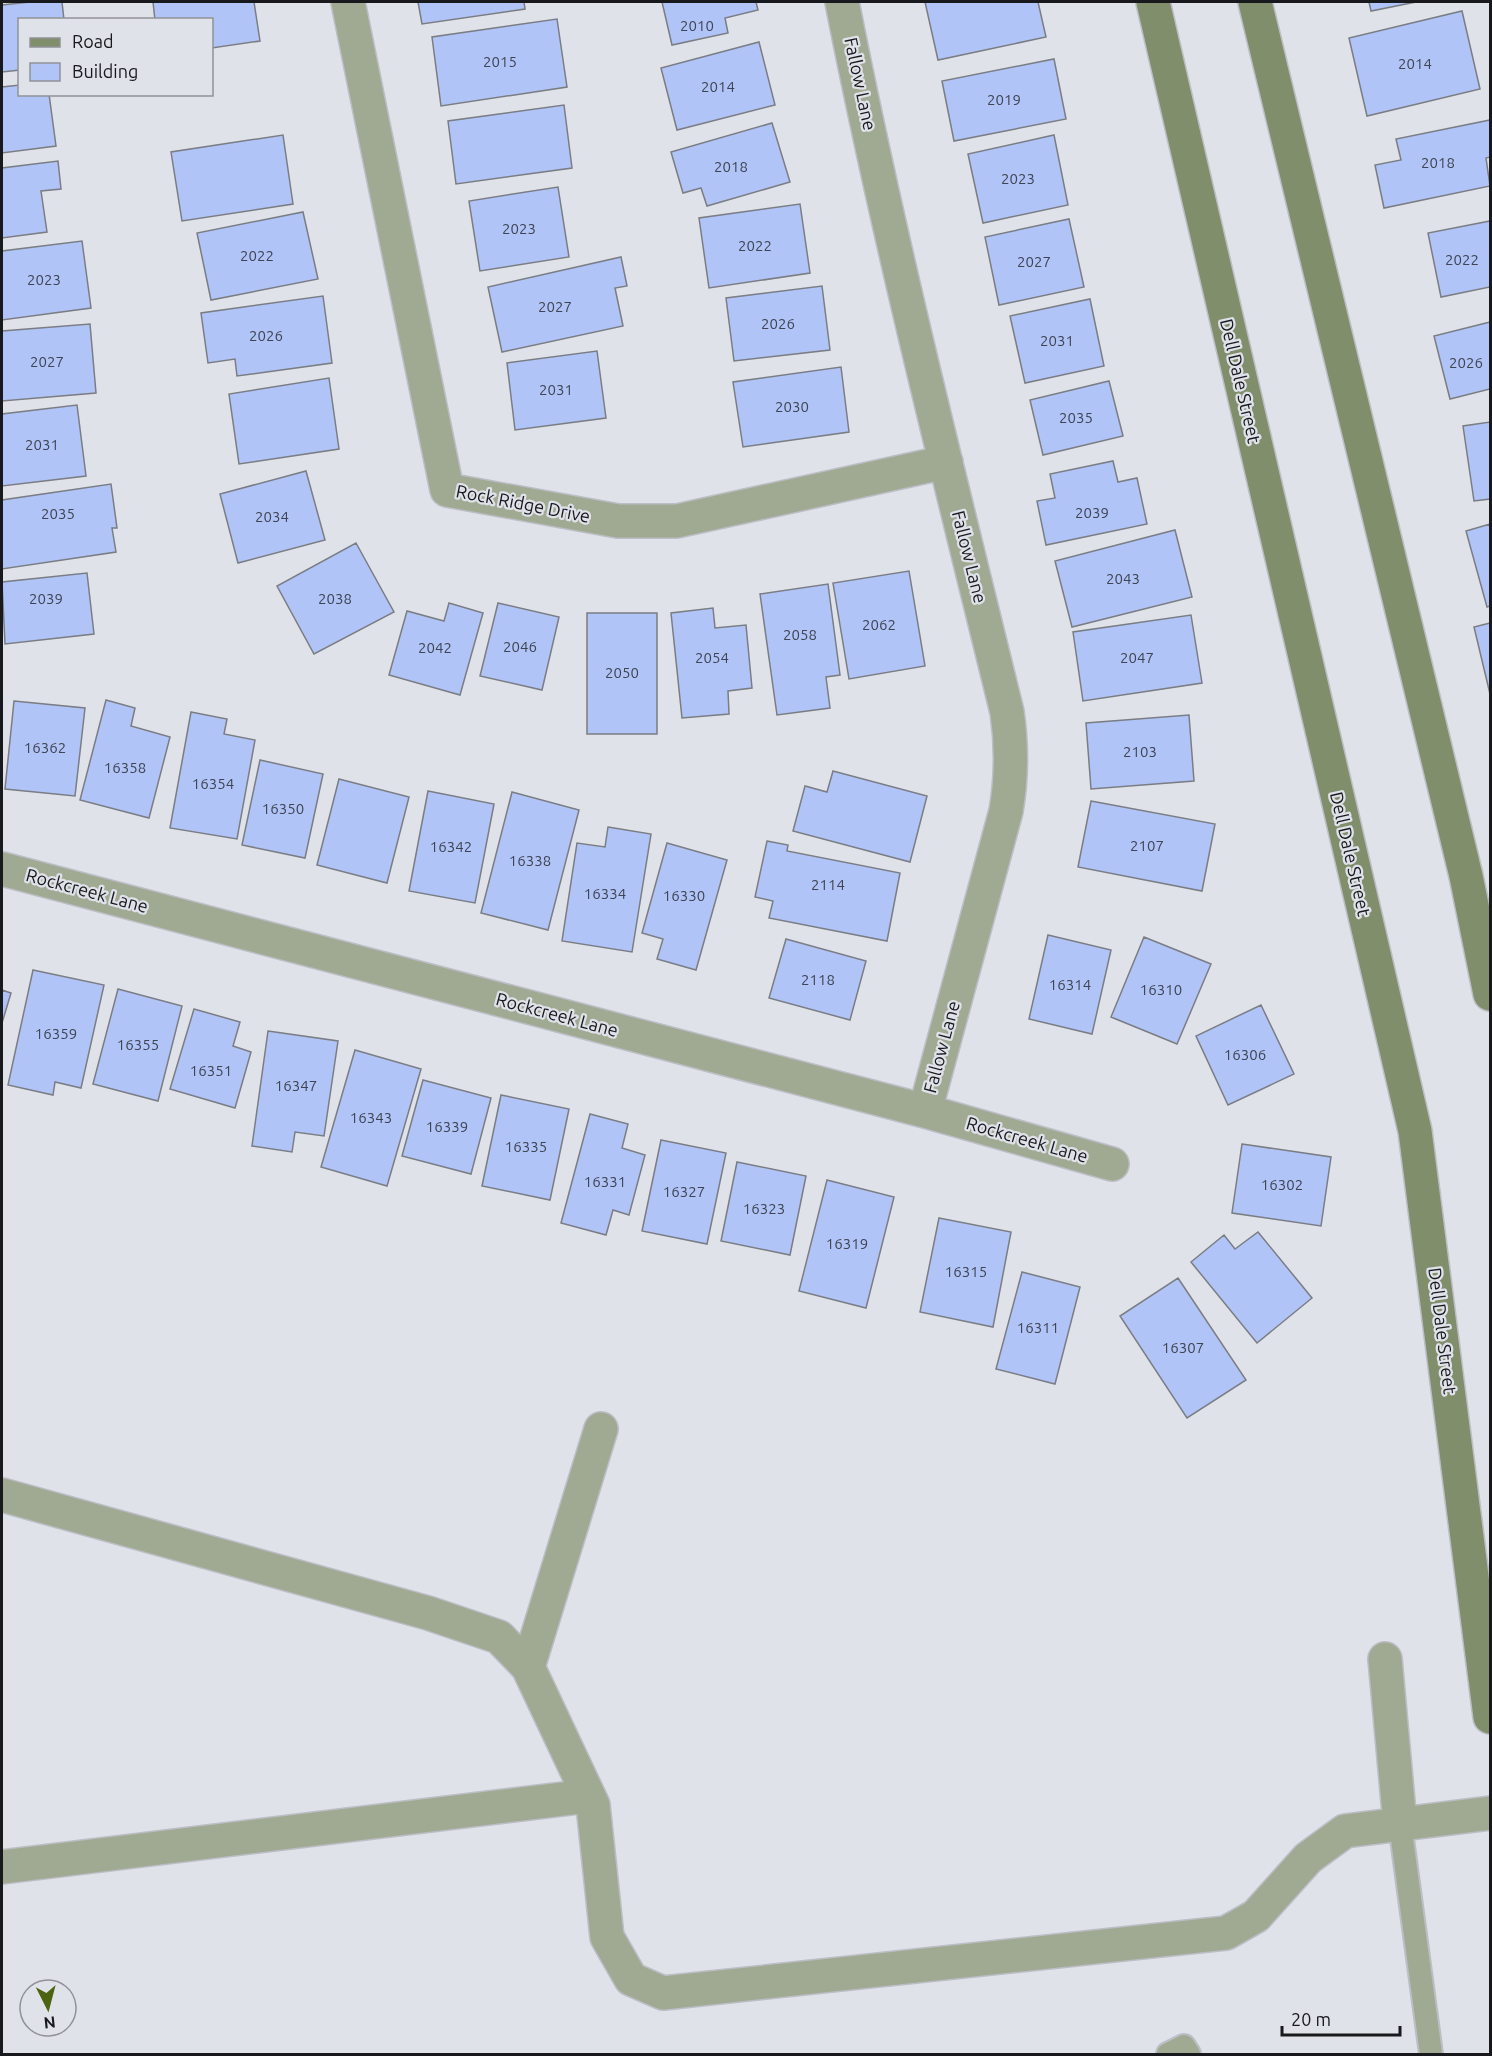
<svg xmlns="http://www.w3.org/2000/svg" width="1492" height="2056" viewBox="0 0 1492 2056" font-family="Ubuntu,sans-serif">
	<rect width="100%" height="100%" fill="#e0e2ea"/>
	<path fill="#b1c4f7" stroke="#7a7d83" stroke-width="1.5" d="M30 2H62L64 20H20V70L2 72V5Z
		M153 2H254L260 41 212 48V20H155Z
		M418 2H524L525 9 422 24Z
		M662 2H756L758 10 725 18 728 33 672 45Z
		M925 2H1038L1046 37 938 60Z
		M1369 2H1416L1371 11Z
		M1462 11 1480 89 1367 116 1349 38Z
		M557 19 567 87 441 106 432 37Z
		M759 42 775 105 677 130 661 68Z
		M1054 59 1066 119 954 141 942 81Z
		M20 85V94H49L56 146 2 153V87Z
		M564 105 572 168 456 184 448 121Z
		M1490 120V157L1486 158 1490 186 1384 208 1375 165 1401 160 1396 139Z
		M772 123 790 182 707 206 701 188 683 193 671 152Z
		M283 135 293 204 182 221 171 152Z
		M1054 135 1068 205 983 223 968 154Z
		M58 161 61 189 41 191 47 232 2 238V168Z
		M558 187 569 257 480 271 469 201Z
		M800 204 810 273 709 288 699 218Z
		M303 212 318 279 211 300 197 233Z
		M1069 219 1084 287 999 305 985 237Z
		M1490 221V287L1441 297 1428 233Z
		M82 241 91 308 2 320V251Z
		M621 257 627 286 615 288 623 326 502 352 488 287Z
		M822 286 830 350 734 361 726 298Z
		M323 296 332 363 237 376 235 359 208 363 201 313Z
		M1090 299 1104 366 1025 383 1010 316Z
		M1490 322V389L1450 399 1434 336Z
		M90 324 96 393 2 401V331Z
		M597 351 606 418 515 430 507 363Z
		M841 367 849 432 743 447 733 382Z
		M329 378 339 449 239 464 229 394Z
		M1109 381 1123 436 1043 455 1030 400Z
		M77 405 86 476 2 486V414Z
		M1490 422V499L1474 501 1463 426Z
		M1113 461 1118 482 1137 478 1147 524 1046 545 1037 501 1055 498 1050 474Z
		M306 471 325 540 238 563 220 494Z
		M111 484 117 528H112L116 552 2 569V500Z
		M1490 524V606L1487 607 1466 531Z
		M1175 530 1192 597 1072 627 1055 561Z
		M356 543 394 612 314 654 277 586Z
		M909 571 925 666 849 679 833 583Z
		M87 573 94 634 5 644 2 582Z
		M828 584 840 675 826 677 830 708 777 715 760 594Z
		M449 603 483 613 460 695 389 675 407 611 444 621Z
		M498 603 559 617 542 690 480 676Z
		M713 608 715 628 746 625 752 688 728 691 729 714 682 718 671 613Z
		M587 613H657V734H587Z
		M1191 615 1202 683 1083 701 1073 632Z
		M1490 623V694L1474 627Z
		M106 700 135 708 131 726 170 737 149 818 80 800Z
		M14 701 85 708 75 796 5 789Z
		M191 712 227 719 224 734 255 740 237 839 170 828Z
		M1189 715 1194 781 1091 789 1086 723Z
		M260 760 323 774 305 858 242 845Z
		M833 771 927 796 910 862 793 831 805 786 827 792Z
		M339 779 409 797 387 883 317 865Z
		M428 791 494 804 475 903 409 891Z
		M512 792 579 810 548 930 481 913Z
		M1091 801 1215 824 1202 891 1078 867Z
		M608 827 651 834 632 952 562 941 577 843 605 847Z
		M767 841 788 845 787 851 900 873 887 941 769 918 773 901 755 897Z
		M667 843 727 860 696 970 657 959 663 939 642 933Z
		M1048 935 1111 950 1092 1034 1029 1019Z
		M1144 937 1211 964 1177 1044 1111 1017Z
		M786 939 866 961 850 1020 769 998Z
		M33 970 104 985 81 1088 55 1082 53 1095 8 1085Z
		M118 989 182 1006 158 1101 93 1084Z
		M2 990 11 993 2 1023Z
		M1261 1005 1294 1074 1228 1105 1196 1036Z
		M194 1009 240 1022 233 1046 251 1052 235 1108 170 1089Z
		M268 1031 338 1041 324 1136 295 1132 292 1152 252 1146Z
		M355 1050 421 1069 387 1186 321 1167Z
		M423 1080 491 1098 471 1174 402 1156Z
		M501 1095 569 1109 550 1200 482 1186Z
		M590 1114 628 1124 622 1148 645 1155 629 1215 613 1210 606 1235 561 1223Z
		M661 1140 726 1153 707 1244 642 1231Z
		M1242 1144 1331 1157 1321 1226 1232 1213Z
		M737 1162 806 1176 790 1255 721 1241Z
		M827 1180 894 1197 866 1308 799 1291Z
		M939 1218 1011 1232 993 1327 920 1312Z
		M1258 1232 1312 1298 1257 1343 1191 1262 1224 1235 1235 1249Z
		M1022 1272 1080 1287 1055 1384 996 1369Z
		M1178 1278 1246 1380 1187 1418 1120 1316Z"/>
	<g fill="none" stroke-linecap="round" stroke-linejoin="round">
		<g stroke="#bcbec5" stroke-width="26">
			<path id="lane" d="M1400 1824 1431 2054
				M1168 2054 1184 2046 1189 2054"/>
		</g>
		<g stroke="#bcbec5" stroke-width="36">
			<path id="street" d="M348 2 447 490 618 521H677L946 462
				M842 2C889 240 949 476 1007 712 1012 746 1012 776 1006 811L925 1111
				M2 869 925 1111 1112 1164
				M2 1495 428 1613 499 1637 528 1667 593 1805 607 1937 631 1979 663 1993 1226 1933 1256 1916 1308 1858 1345 1831 1490 1813
				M1385 1659 1400 1824
				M528 1667 601 1429
				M2 1867 588 1796"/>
		</g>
		<g stroke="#bcbec5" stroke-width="36">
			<path id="secondary" d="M1153 2 1415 1131 1490 1717
				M1255 2 1466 876 1490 994"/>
		</g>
		<use href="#lane" stroke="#a0aa93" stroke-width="22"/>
		<use href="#street" stroke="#a0aa93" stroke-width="33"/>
		<use href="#secondary" stroke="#808e6c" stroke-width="33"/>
	</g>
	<g text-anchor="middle" stroke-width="4.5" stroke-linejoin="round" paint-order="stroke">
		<g font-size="15" fill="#3e4453">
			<text x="697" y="31">2010</text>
			<text x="500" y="67">2015</text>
			<text x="1415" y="69">2014</text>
			<text x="718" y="92">2014</text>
			<text x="1004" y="105">2019</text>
			<text x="1438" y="168">2018</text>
			<text x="731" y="172">2018</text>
			<text x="1018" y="184">2023</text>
			<text x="519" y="234">2023</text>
			<text x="755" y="251">2022</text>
			<text x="257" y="261">2022</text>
			<text x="1462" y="265">2022</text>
			<text x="1034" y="267">2027</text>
			<text x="44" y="285">2023</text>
			<text x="555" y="312">2027</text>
			<text x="778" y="329">2026</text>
			<text x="266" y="341">2026</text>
			<text x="1057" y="346">2031</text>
			<text x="47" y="367">2027</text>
			<text x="1466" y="368">2026</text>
			<text x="556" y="395">2031</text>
			<text x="792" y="412">2030</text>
			<text x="1076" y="423">2035</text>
			<text x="42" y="450">2031</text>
			<text x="1092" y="518">2039</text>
			<text x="58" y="519">2035</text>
			<text x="272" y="522">2034</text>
			<text x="1123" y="584">2043</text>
			<text x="46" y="604">2039</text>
			<text x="335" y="604">2038</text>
			<text x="879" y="630">2062</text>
			<text x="800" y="640">2058</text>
			<text x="520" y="652">2046</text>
			<text x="435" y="653">2042</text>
			<text x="712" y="663">2054</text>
			<text x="1137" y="663">2047</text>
			<text x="622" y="678">2050</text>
			<text x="45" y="753">16362</text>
			<text x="1140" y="757">2103</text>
			<text x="125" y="773">16358</text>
			<text x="213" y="789">16354</text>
			<text x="283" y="814">16350</text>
			<text x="1147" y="851">2107</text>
			<text x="451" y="852">16342</text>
			<text x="530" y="866">16338</text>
			<text x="828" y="890">2114</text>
			<text x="605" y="899">16334</text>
			<text x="684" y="901">16330</text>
			<text x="818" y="985">2118</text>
			<text x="1070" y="990">16314</text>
			<text x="1161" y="995">16310</text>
			<text x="56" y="1039">16359</text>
			<text x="138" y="1050">16355</text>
			<text x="1245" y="1060">16306</text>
			<text x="211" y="1076">16351</text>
			<text x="296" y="1091">16347</text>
			<text x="371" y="1123">16343</text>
			<text x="447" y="1132">16339</text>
			<text x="526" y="1152">16335</text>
			<text x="605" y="1187">16331</text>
			<text x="1282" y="1190">16302</text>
			<text x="684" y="1197">16327</text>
			<text x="764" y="1214">16323</text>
			<text x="847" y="1249">16319</text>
			<text x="966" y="1277">16315</text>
			<text x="1038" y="1333">16311</text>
			<text x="1183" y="1353">16307</text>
		</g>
		<g font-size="18" fill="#18191c" stroke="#e0e2ea">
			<text transform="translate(860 84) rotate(78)" y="6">Fallow Lane</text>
			<text transform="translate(1240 381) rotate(77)" y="6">Dell Dale Street</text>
			<text transform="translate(523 504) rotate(11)" y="6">Rock Ridge Drive</text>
			<text transform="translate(969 557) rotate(76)" y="6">Fallow Lane</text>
			<text transform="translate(1350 854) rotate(77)" y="6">Dell Dale Street</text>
			<text transform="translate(87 891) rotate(15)" y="6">Rockcreek Lane</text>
			<text transform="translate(557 1015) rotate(15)" y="6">Rockcreek Lane</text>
			<text transform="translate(942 1047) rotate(-75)" y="6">Fallow Lane</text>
			<text transform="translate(1027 1140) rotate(16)" y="6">Rockcreek Lane</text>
			<text transform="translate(1442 1331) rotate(83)" y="6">Dell Dale Street</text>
		</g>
	</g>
	<rect width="1492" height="2056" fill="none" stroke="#18191c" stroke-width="6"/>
	<rect x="18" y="18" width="195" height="78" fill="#e0e2ea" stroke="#909298" stroke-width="1.5"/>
	<rect x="30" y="38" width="30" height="9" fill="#808e6c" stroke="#909298" stroke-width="1.5"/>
	<text x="72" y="48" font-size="18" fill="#18191c">Road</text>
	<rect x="30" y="63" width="30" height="18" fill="#b1c4f7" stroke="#909298" stroke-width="1.5"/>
	<text x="72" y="78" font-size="18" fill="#18191c">Building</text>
	<g transform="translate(48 2008) rotate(174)"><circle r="28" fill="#e0e2ea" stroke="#909298" stroke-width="1.5"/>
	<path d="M0-4.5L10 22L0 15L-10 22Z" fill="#4c6311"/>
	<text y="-9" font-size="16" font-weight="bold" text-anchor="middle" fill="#18191c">N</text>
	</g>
	<path d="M1282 2026v9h118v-9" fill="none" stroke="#18191c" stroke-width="3"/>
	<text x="1291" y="2026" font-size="18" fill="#18191c" stroke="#e0e2ea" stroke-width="4.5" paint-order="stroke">20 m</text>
</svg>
